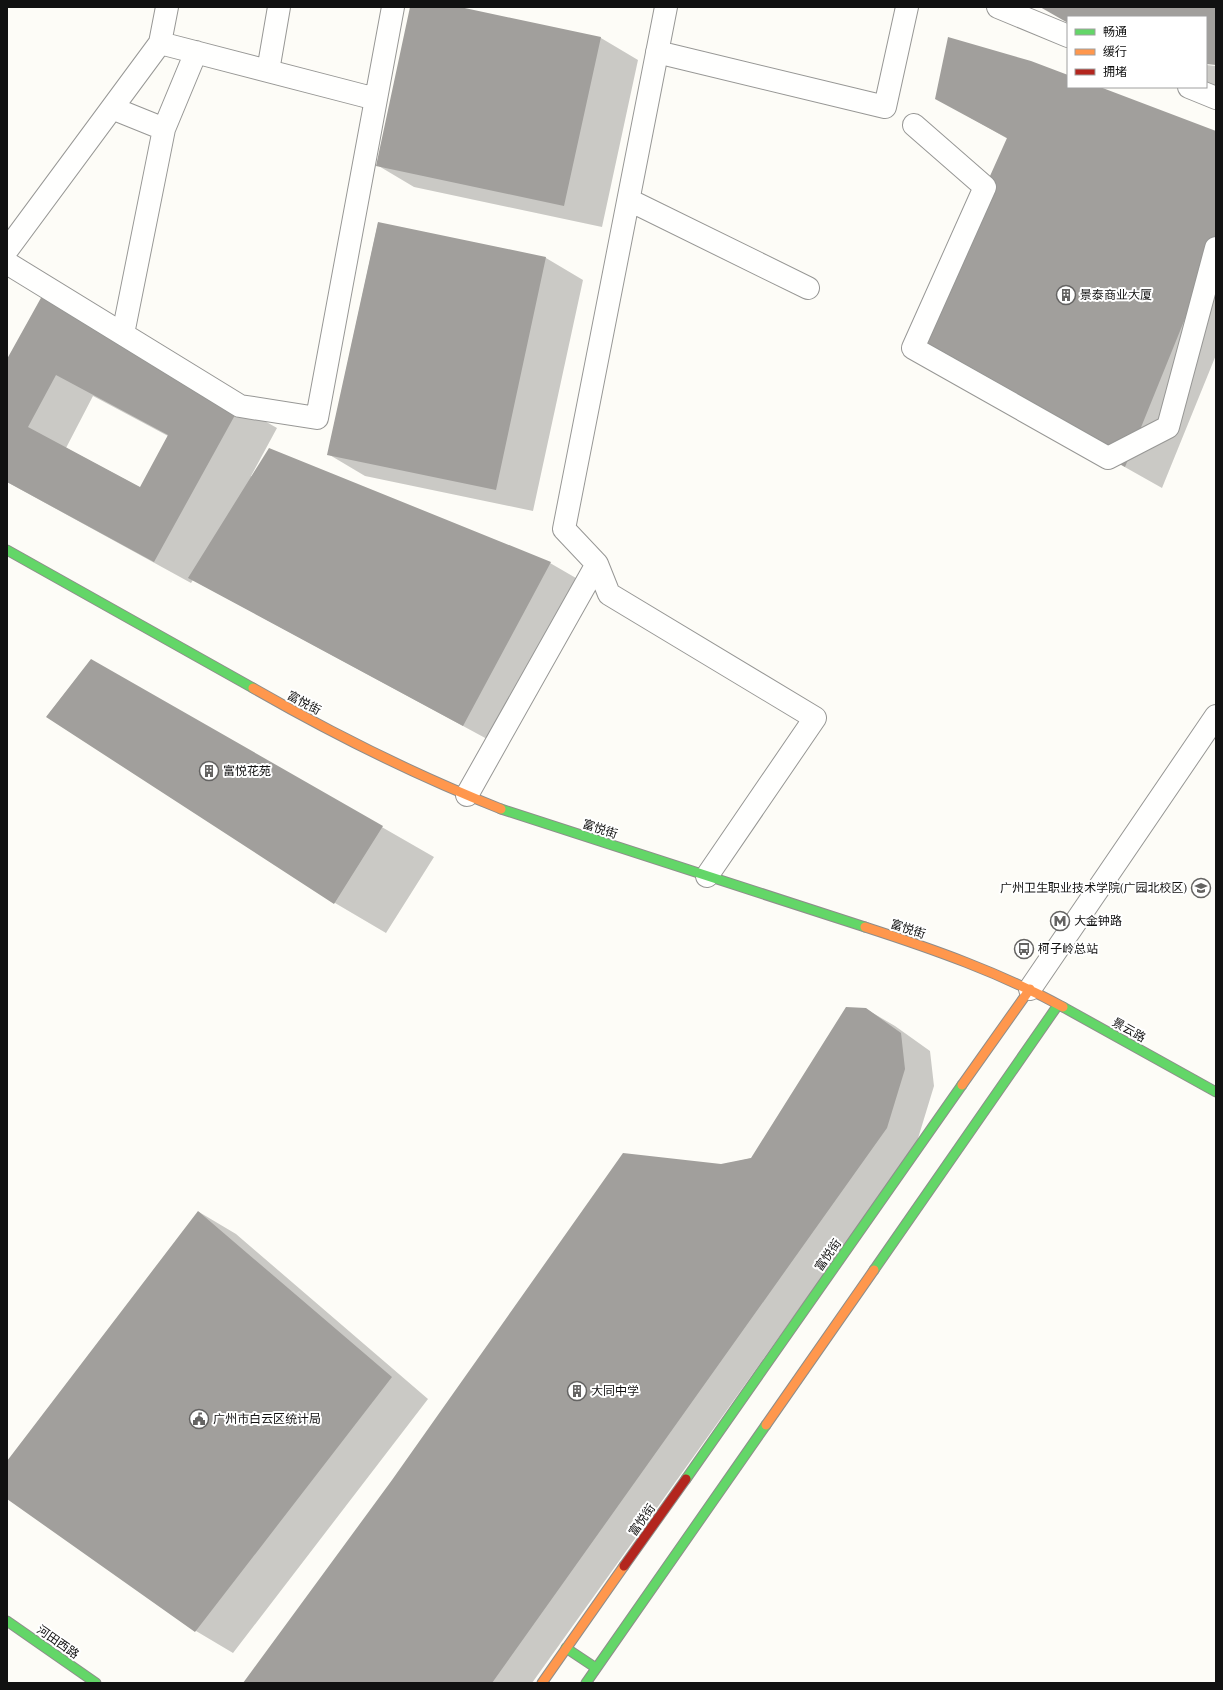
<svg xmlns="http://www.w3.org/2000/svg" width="1223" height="1690" viewBox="0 0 1223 1690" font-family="'Playfair Display','Noto Sans SC',serif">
	<rect width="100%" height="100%" fill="#fdfcf7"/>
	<path fill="#0003" fill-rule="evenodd" d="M411 7H455L601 38 638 60 602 227 414 187 377 165Z
		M1206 65 1216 66V86L1206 85Z
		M1068 76V87H1097L1216 132V355L1162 488 951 369 1008 139 936 98Z
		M378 223 546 258 583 280 533 511 365 476 328 454Z
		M7 361 240 407 277 428 251 476 252 477 550 563 588 585 500 746 193 580 191 583 7 482ZM93 396 168 436 141 488 66 448Z
		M91 660 434 857 386 933 335 903 47 716Z
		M866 1009 895 1026 930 1051 934 1086 916 1145 532 1683H244L721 1165 752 1158Z
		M199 1212 236 1234 428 1399 233 1653 196 1631 7 1498V1463Z"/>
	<path fill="#a19f9c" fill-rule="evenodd" d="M410 7H460L601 37 564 206 376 166Z
		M1040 7H1216V65L1206 64V17H1068V23Z
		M948 37 1031 61 1068 75V87H1100L1216 131V242L1125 467 913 348 1007 138 935 99Z
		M378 222 546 257 496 490 327 455Z
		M42 296 240 406 154 562 7 482V359ZM56 375 168 435 140 487 28 427Z
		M269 448 551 562 463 726 188 578Z
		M91 659 383 826 334 904 46 717Z
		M846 1007 866 1008 901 1033 905 1069 887 1128 492 1683H243L392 1480 623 1153 721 1164 751 1158Z
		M198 1211 392 1377 195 1632 7 1499V1461Z"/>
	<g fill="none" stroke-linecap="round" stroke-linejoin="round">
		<g stroke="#979795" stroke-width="24">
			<path id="street" d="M167 7 160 43 376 99
				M998 7 1068 36
				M657 52 885 107 907 7
				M268 71 279 7
				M1189 87 1216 98
				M112 108 164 129 196 52
				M914 125 985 187 913 348 1108 458 1168 427 1216 248
				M629 200 808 288
				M7 250 160 43
				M7 263 240 406 317 418 393 7
				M123 334 164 129
				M597 564 609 594 815 718 707 876
				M467 795 597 564 564 529 666 7
				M1030 989 1216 716"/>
		</g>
		<g stroke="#8e8d8b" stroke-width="11">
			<path id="fast" d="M7 550 253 688
				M501 809 865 927
				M1063 1007 1216 1092
				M874 1270 1058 1005
				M686 1479 962 1085
				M7 1621 96 1683
				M566 1648 596 1668
				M586 1683 766 1425"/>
		</g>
		<g stroke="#8e8d8b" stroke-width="11">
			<path id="slow" d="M253 688C333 734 415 775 501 809
				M865 927C933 949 1001 973 1063 1007
				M962 1085 1030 989
				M766 1425 874 1270
				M542 1683 624 1566"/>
		</g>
		<g stroke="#8e8d8b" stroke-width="11">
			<path id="jam" d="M624 1566 686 1479"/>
		</g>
		<use href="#street" stroke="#fffffe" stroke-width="22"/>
		<use href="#fast" stroke="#63d668" stroke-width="9"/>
		<use href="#slow" stroke="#ff974d" stroke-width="9"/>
		<use href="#jam" stroke="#b3261e" stroke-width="9"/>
	</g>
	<defs>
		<g id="building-ring" transform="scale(1)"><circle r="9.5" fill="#fff" stroke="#646362" stroke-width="1.5"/><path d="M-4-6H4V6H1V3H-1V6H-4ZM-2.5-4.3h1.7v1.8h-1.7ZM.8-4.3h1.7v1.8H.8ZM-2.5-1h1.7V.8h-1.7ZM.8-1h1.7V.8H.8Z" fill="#646362"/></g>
		<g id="university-ring" transform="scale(1)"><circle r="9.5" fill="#fff" stroke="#646362" stroke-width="1.5"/><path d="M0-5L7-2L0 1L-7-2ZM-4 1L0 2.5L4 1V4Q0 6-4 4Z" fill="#646362"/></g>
		<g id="metro-ring" transform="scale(1)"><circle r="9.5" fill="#fff" stroke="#646362" stroke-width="1.5"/><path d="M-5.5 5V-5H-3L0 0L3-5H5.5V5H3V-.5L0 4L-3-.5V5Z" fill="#646362"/></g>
		<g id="bus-ring" transform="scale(1)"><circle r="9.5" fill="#fff" stroke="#646362" stroke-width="1.5"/><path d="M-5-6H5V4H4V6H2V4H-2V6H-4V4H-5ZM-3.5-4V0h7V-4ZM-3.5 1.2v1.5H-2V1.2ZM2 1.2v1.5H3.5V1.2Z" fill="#646362"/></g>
		<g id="civic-ring" transform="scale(1)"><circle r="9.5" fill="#fff" stroke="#646362" stroke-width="1.5"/><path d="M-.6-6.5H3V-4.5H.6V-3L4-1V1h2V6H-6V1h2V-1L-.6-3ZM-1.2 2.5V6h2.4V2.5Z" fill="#646362"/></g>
	</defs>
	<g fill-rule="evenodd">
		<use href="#building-ring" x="1066" y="295"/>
		<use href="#building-ring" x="209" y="771"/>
		<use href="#university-ring" x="1201" y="888"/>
		<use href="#metro-ring" x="1060" y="921"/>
		<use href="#bus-ring" x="1024" y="949"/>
		<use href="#building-ring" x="577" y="1391"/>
		<use href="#civic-ring" x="199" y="1419"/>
	</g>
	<g text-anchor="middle" stroke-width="4" stroke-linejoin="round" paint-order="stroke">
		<g font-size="12" fill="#111" stroke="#fff" text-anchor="start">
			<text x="1080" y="299">景泰商业大厦</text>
			<text x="223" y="775">富悦花苑</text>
			<text x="1187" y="892" text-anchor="end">广州卫生职业技术学院(广园北校区)</text>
			<text x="1074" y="925">大金钟路</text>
			<text x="1038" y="953">柯子岭总站</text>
			<text x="591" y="1395">大同中学</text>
			<text x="213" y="1423">广州市白云区统计局</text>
		</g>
		<g font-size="12" fill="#111" stroke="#fff">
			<text transform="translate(304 703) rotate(28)" y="4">富悦街</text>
			<text transform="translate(600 829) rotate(18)" y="4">富悦街</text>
			<text transform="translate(908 929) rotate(18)" y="4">富悦街</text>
			<text transform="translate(1129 1030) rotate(29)" y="4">景云路</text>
			<text transform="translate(828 1255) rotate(-55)" y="4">富悦街</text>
			<text transform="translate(642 1520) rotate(-55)" y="4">富悦街</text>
			<text transform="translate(58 1642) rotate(35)" y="4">河田西路</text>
		</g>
	</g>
	<rect width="1223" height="1690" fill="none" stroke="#111111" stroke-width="16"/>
	<rect x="1067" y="16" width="140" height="72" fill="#ffffff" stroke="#a0a0a0"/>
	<rect x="1075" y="29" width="20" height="6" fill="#63d668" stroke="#a0a0a0"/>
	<text x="1103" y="36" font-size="12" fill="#111111">畅通</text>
	<rect x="1075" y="49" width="20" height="6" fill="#ff974d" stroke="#a0a0a0"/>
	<text x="1103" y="56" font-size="12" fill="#111111">缓行</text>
	<rect x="1075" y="69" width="20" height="6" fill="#b3261e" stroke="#a0a0a0"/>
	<text x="1103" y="76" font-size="12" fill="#111111">拥堵</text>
</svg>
